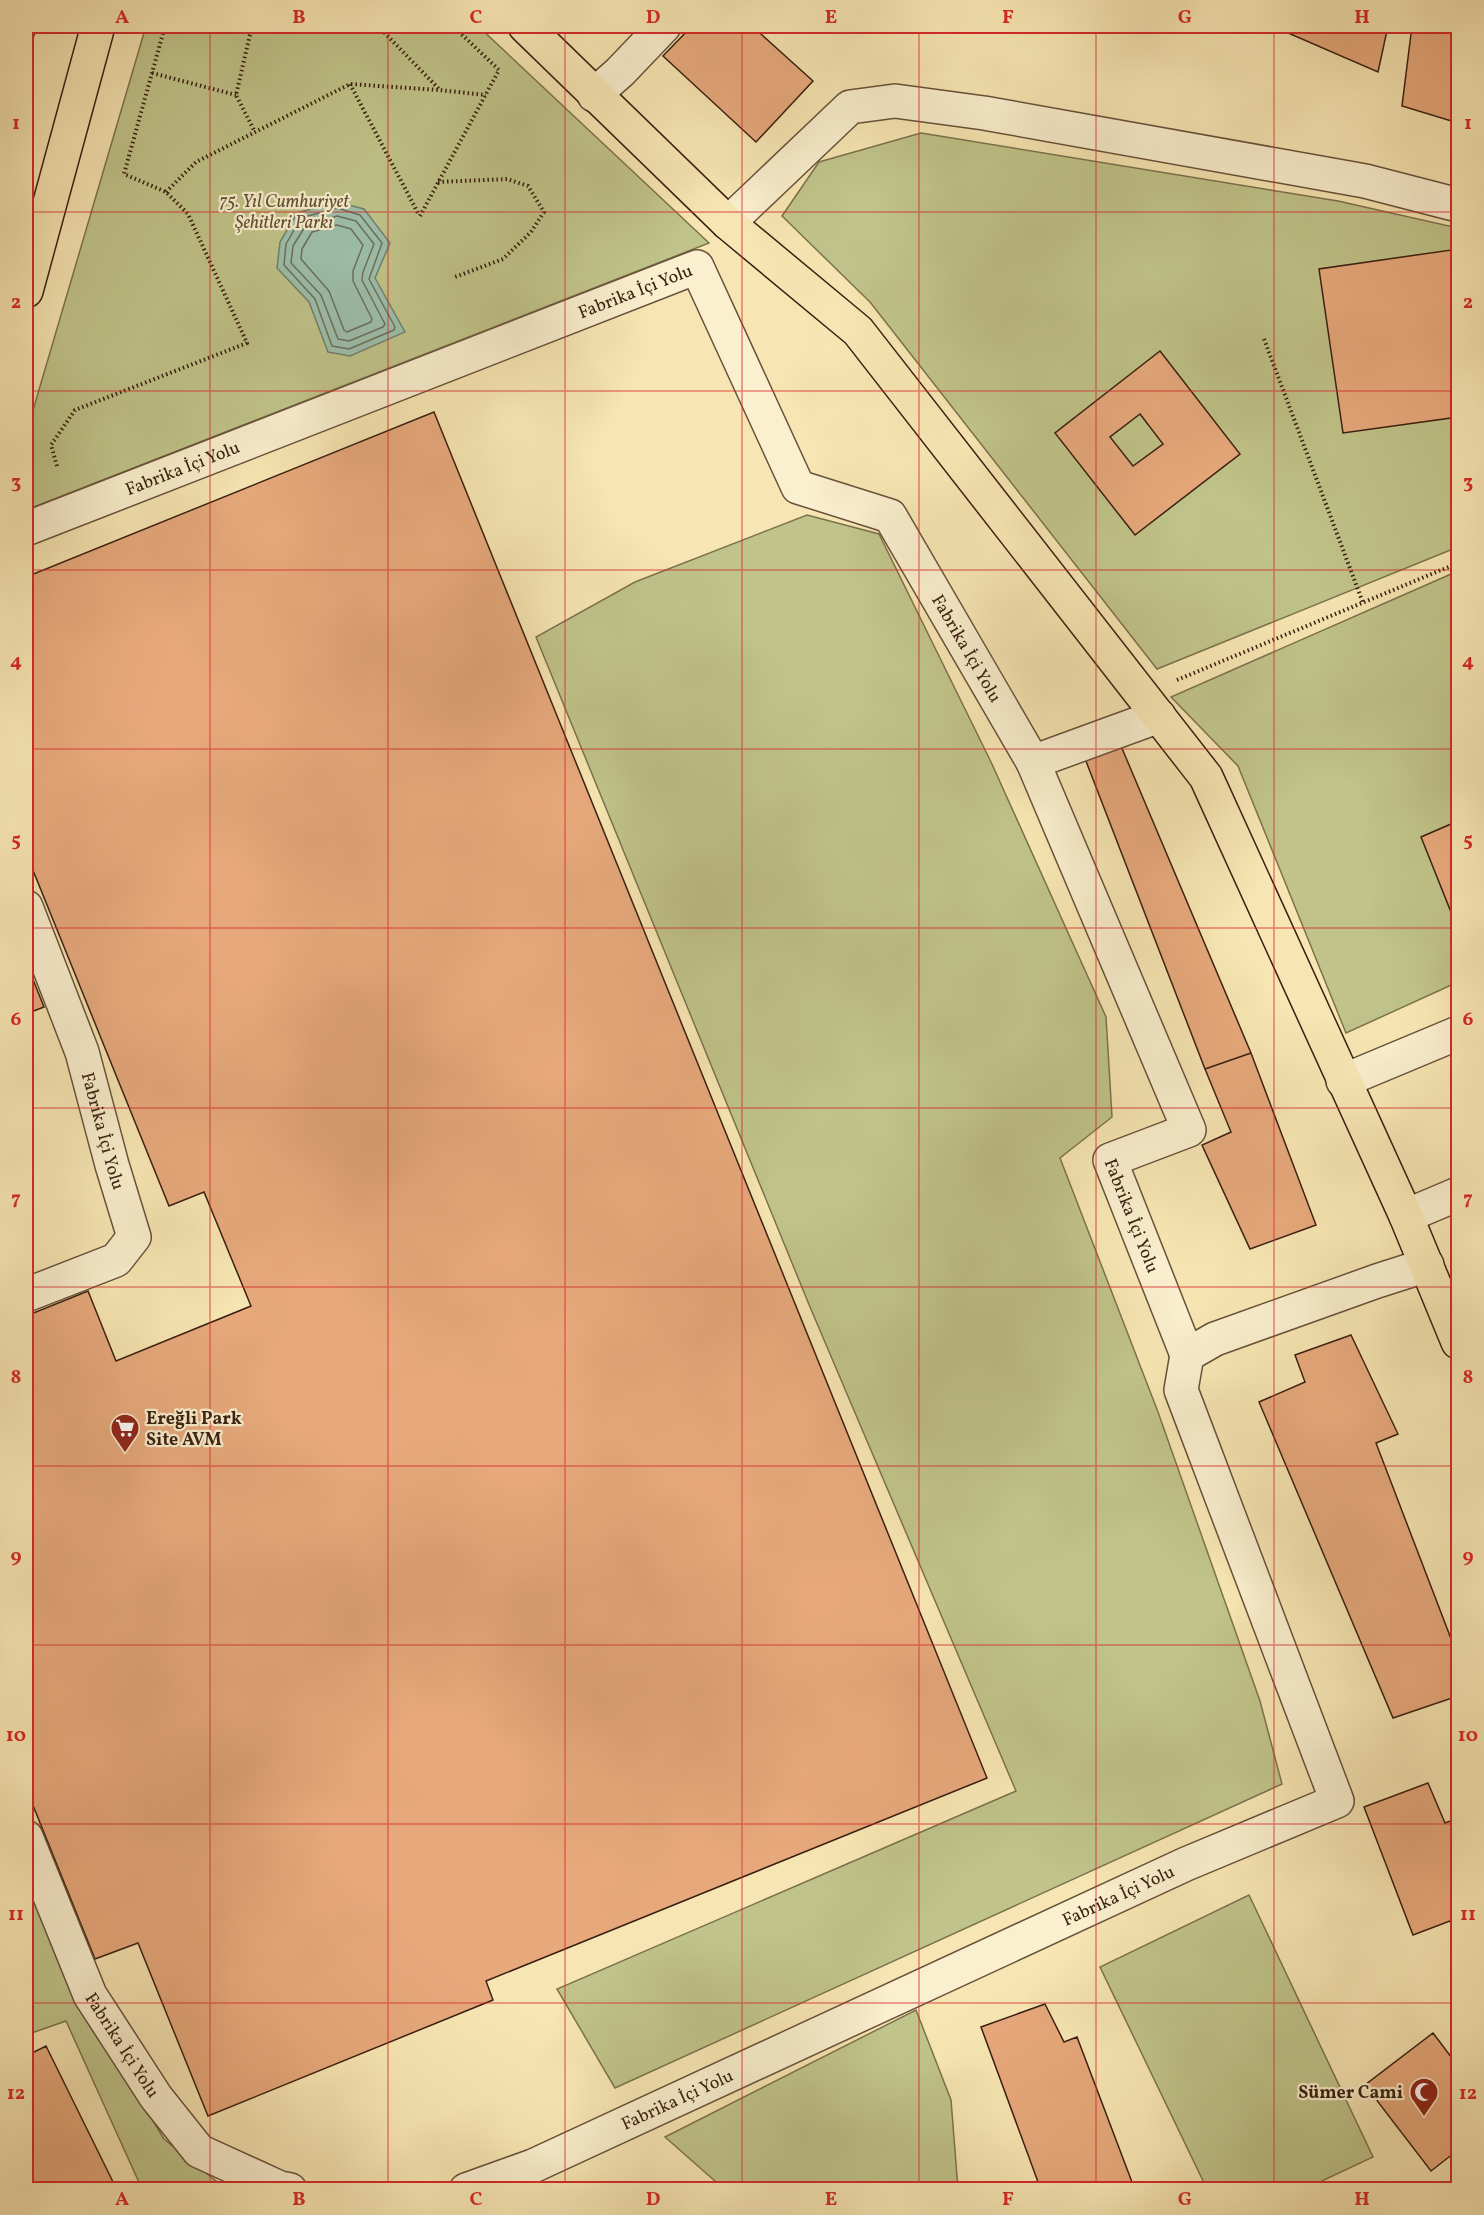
<svg xmlns="http://www.w3.org/2000/svg" width="1484" height="2215" viewBox="0 0 1484 2215" font-family="Vollkorn,serif">
	<rect width="100%" height="100%" fill="#f7e6b3"/>
	<filter id="stains"><feTurbulence type="fractalNoise" baseFrequency=".00333" numOctaves="4"/><feColorMatrix values="0 0 0 0 .2 0 0 0 0 .09 0 0 0 0 .02 0 0 0 .5 -.17"/></filter>
	<radialGradient id="worn" r=".72"><stop offset=".6" stop-color="#630" stop-opacity="0"/><stop offset="1" stop-color="#630" stop-opacity=".3"/></radialGradient>
	<path fill="#c0c48a" stroke="#7c724e" stroke-width="1.5" d="M146 26H478L709 243 26 510V434Z
		M921 133 1338 201 1458 228V547L1157 669 870 302 782 216 819 162Z
		M807 515 879 534 991 762 1106 1017 1112 1117 1060 1158 1158 1412 1260 1701 1282 1784 615 2088 557 1989 1016 1791 810 1307 536 637 635 582Z
		M1458 571V982L1346 1033 1238 766 1171 697Z
		M26 1870 72 1988 164 2139 226 2189H142L66 2021 26 2035Z
		M1249 1895 1373 2157 1305 2189H1207L1100 1967Z
		M916 2010 951 2100 958 2189H724L665 2137Z"/>
	<path fill="#9dc0ac" stroke="#75806e" stroke-width="1.5" d="M337 202 364 209 390 243 375 278 405 332 350 356 328 352 309 302 277 268 280 242 297 213Z"/>
	<g fill="none" stroke-linecap="round" stroke-linejoin="round">
		<path stroke="#6b705e" stroke-width="1.5" d="M337 208 360 215 382 243 369 279 395 327 394 330 349 349 332 346 315 299 284 265 286 244 301 218Z
			M337 216 356 221 374 244 363 272 362 280 385 324 383 327 349 341 338 339 321 295 291 263 293 246 306 225Z
			M337 225 351 229 363 245 353 271V281L372 319 371 322 347 332 344 330 329 291 301 259 302 249 312 232Z"/>
	</g>
	<path fill="#e7a97c" stroke="#391f11" stroke-width="1.5" fill-rule="evenodd" d="M692 26H752L813 81 756 142 663 56Z
		M1272 26H1388L1378 72Z
		M1412 26H1458V123L1402 106Z
		M26 28 35 31 26 66Z
		M1458 249V417L1343 433 1319 269Z
		M1160 351 1240 454 1135 535 1055 433ZM1140 414 1163 444 1133 466 1110 437Z
		M434 412 987 1778 486 1981 493 2000 208 2116 138 1943 95 1959 26 1788V1316L88 1291 116 1361 251 1306 204 1192 169 1206 26 853V577Z
		M1121 746 1251 1053 1205 1069 1084 756Z
		M1458 821V920L1455 922 1421 837Z
		M26 962 44 1007 26 1014Z
		M1251 1053 1316 1225 1250 1249 1202 1145 1231 1132 1205 1069Z
		M1351 1335 1398 1434 1376 1443 1458 1657V1696L1393 1718 1259 1402 1305 1382 1295 1355Z
		M1428 1783 1445 1823 1458 1818V1918L1413 1935 1364 1807Z
		M1045 2004 1064 2042 1077 2037 1135 2190H1041L981 2027Z
		M1433 2033 1458 2066V2150L1431 2171 1365 2085Z
		M46 2046 117 2190H26V2056Z"/>
	<g fill="none" stroke-linecap="round" stroke-linejoin="round">
		<g stroke="#68513a" stroke-width="36">
			<g id="minor">
				<path d="M594 95 620 72 664 26"/>
				<path d="M728 223 850 107 895 101 984 113 1365 181 1458 205"/>
				<path id="s1" d="M26 529 697 267 798 487 890 516 1033 762 1159 716"/>
				<path id="s2" d="M1033 762 1189 1130 1110 1160 1187 1355"/>
				<path id="s3" d="M26 907 82 1052 112 1165 134 1237 116 1260 26 1295"/>
				<path d="M1343 1081 1458 1033"/>
				<path d="M1406 1216 1458 1194"/>
				<path id="s4" d="M26 1837 90 1995 156 2097 199 2151 280 2188 290 2190"/>
				<path id="s5" d="M466 2190 533 2166 1186 1864 1337 1801 1181 1390 1187 1355 1215 1339 1377 1281 1427 1265"/>
			</g>
		</g>
		<g stroke="#391f11" stroke-width="36">
			<path id="major" d="M525 26 728 223 858 331 1206 777 1406 1216 1458 1342
				M26 291 98 26"/>
		</g>
		<path stroke="#391f11" stroke-width="4" stroke-dasharray="1.5 3" stroke-linecap="butt" d="M252 26 236 95 255 132
			M378 26 439 89
			M152 73 236 95
			M350 84 419 215
			M438 182 507 179 528 186 544 212 531 232 503 259 455 277
			M166 192 196 162 350 84 439 90 486 95
			M420 216 499 70 453 26
			M1264 339 1363 603
			M57 466 51 445 75 410 247 343 188 214 166 192 124 174 165 26
			M1177 680 1458 563"/>
		<use href="#minor" stroke="#faefce" stroke-width="33"/>
		<use href="#major" stroke="#f7e6b3" stroke-width="33"/>
	</g>
	<path fill="none" stroke="#d62828" stroke-width="1.5" stroke-opacity="0.55" d="M210 26V2190M388 26V2190M565 26V2190M742 26V2190M919 26V2190M1096 26V2190M1274 26V2190M26 212H1458M26 391H1458M26 570H1458M26 749H1458M26 928H1458M26 1108H1458M26 1287H1458M26 1466H1458M26 1645H1458M26 1824H1458M26 2003H1458"/>
	<defs>
		<g id="supermarket-pin" transform="scale(1.5)"><path d="M0 17L-7.5 6A9.5 9.5 0 1 1 7.5 6Z" fill="#8f2418" stroke="#faefce"/><path d="M-6-5.5h2.5l.6 2H6L4.5 2H-2.5L-4.4-4H-6ZM-1.5 3.2a1.3 1.3 0 1 0 .1 0ZM3 3.2a1.3 1.3 0 1 0 .1 0Z" fill="#fff"/></g>
		<g id="mosque-pin" transform="scale(1.5)"><path d="M0 17L-7.5 6A9.5 9.5 0 1 1 7.5 6Z" fill="#8f2418" stroke="#faefce"/><path d="M3.5-4.9A6 6 0 1 0 3.5 4.9A5 5 0 1 1 3.5-4.9Z" fill="#fff"/></g>
	</defs>
	<g fill-rule="evenodd">
		<use href="#supermarket-pin" x="125" y="1428"/>
		<use href="#mosque-pin" x="1424" y="2092"/>
	</g>
	<g text-anchor="middle" stroke-width="4.5" stroke-linejoin="round" paint-order="stroke">
		<g font-size="18" font-style="italic" fill="#625135" stroke="#faefce">
			<text x="284" y="207">75. Yıl Cumhuriyet<tspan x="284" dy="21">Şehitleri Parkı</tspan></text>
		</g>
		<g font-size="18" fill="#391f11" stroke="#faefce">
			<text dy="6" stroke="none"><textPath href="#s1" startOffset="654">Fabrika İçi Yolu</textPath></text>
			<text dy="6" stroke="none"><textPath href="#s1" startOffset="168">Fabrika İçi Yolu</textPath></text>
			<text dy="6" stroke="none"><textPath href="#s1" startOffset="1212">Fabrika İçi Yolu</textPath></text>
			<text dy="6" stroke="none"><textPath href="#s3" startOffset="237">Fabrika İçi Yolu</textPath></text>
			<text dy="6" stroke="none"><textPath href="#s2" startOffset="544">Fabrika İçi Yolu</textPath></text>
			<text dy="6" stroke="none"><textPath href="#s5" startOffset="716">Fabrika İçi Yolu</textPath></text>
			<text dy="6" stroke="none"><textPath href="#s4" startOffset="230">Fabrika İçi Yolu</textPath></text>
			<text dy="6" stroke="none"><textPath href="#s5" startOffset="230">Fabrika İçi Yolu</textPath></text>
		</g>
		<g font-size="18" font-weight="bold" fill="#391f11" stroke="#faefce" text-anchor="start">
			<text x="146" y="1424">Ereğli Park<tspan x="146" dy="21">Site AVM</tspan></text>
			<text x="1403" y="2098" text-anchor="end">Sümer Cami</text>
		</g>
	</g>
	<rect width="1484" height="2215" fill="none" stroke="#f7e6b3" stroke-width="66"/>
	<rect x="33" y="33" width="1418" height="2149" fill="none" stroke="#d62828" stroke-width="2"/>
	<g font-size="20" text-anchor="middle" font-weight="bold" fill="#d62828">
		<text x="122" y="23">A</text>
		<text x="299" y="23">B</text>
		<text x="476" y="23">C</text>
		<text x="653" y="23">D</text>
		<text x="831" y="23">E</text>
		<text x="1008" y="23">F</text>
		<text x="1185" y="23">G</text>
		<text x="1362" y="23">H</text>
		<text x="16" y="129">1</text>
		<text x="1468" y="129">1</text>
		<text x="16" y="308">2</text>
		<text x="1468" y="308">2</text>
		<text x="16" y="488">3</text>
		<text x="1468" y="488">3</text>
		<text x="16" y="667">4</text>
		<text x="1468" y="667">4</text>
		<text x="16" y="846">5</text>
		<text x="1468" y="846">5</text>
		<text x="16" y="1025">6</text>
		<text x="1468" y="1025">6</text>
		<text x="16" y="1204">7</text>
		<text x="1468" y="1204">7</text>
		<text x="16" y="1383">8</text>
		<text x="1468" y="1383">8</text>
		<text x="16" y="1562">9</text>
		<text x="1468" y="1562">9</text>
		<text x="16" y="1741">10</text>
		<text x="1468" y="1741">10</text>
		<text x="16" y="1920">11</text>
		<text x="1468" y="1920">11</text>
		<text x="16" y="2099">12</text>
		<text x="1468" y="2099">12</text>
		<text x="122" y="2205">A</text>
		<text x="299" y="2205">B</text>
		<text x="476" y="2205">C</text>
		<text x="653" y="2205">D</text>
		<text x="831" y="2205">E</text>
		<text x="1008" y="2205">F</text>
		<text x="1185" y="2205">G</text>
		<text x="1362" y="2205">H</text>
	</g>
	<rect width="100%" height="100%" filter="url(#stains)"/>
	<rect width="100%" height="100%" fill="url(#worn)"/>
</svg>
